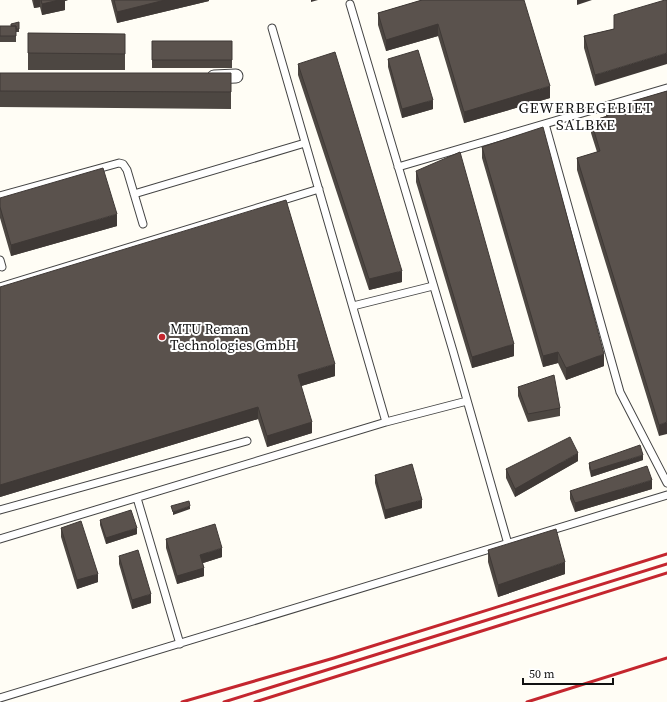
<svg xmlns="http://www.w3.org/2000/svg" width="667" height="702" viewBox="0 0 667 702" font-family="'Source Serif 4',serif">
	<rect width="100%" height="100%" fill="#fffdf5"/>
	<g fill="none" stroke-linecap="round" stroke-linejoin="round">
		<g stroke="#444" stroke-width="9">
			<path id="lane" d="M350 4 453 351 508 544
				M272 28 386 422
				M545 124 620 392 667 483
				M398 167 667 88
				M134 194 305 143
				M0 196 119 163 123 164 127 170 143 224
				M0 260 2 267
				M0 287 319 189
				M353 306 433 286
				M137 498 180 644
				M0 510 247 441
				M0 539 386 422 467 401
				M0 698 667 495"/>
		</g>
		<g stroke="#444" stroke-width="15">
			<path id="street" d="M214 77 236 76"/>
		</g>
		<use href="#lane" stroke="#fff" stroke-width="7"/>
		<use href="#street" stroke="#fff" stroke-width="13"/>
		<path stroke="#c4262e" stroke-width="3" d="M182 702 334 658 667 554
			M224 702 667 564
			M255 702 667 573
			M527 702 667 658"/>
	</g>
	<path fill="#4d4742" d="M32 0H68L65 1V10L42 15 40 7 34 8Z
		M111 0H209V1L117 23Z
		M422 0 550 98 464 123 438 36 386 51 378 25V13Z
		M0 26 19 29V32H16V42H0Z
		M614 29 595 86 584 48V36Z
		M28 33 125 34V70H28Z
		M152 41H232V68H152Z
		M388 59 433 109 402 118 388 67Z
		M298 64 402 282 369 290 298 75Z
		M0 73H231V109L0 107Z
		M667 91 659 436 577 170V158L597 152 591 133V121L606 116V109Z
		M482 147 604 366 566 380 558 363 543 367 482 158Z
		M416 171 514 356 472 368 416 182Z
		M0 198 117 226 11 256 0 218Z
		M0 287 335 376 301 386 312 433 267 447 258 419 0 497Z
		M518 387 560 408V416L528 422 518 396Z
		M643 460 591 477 589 468V463Z
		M578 461 515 497 506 478V469Z
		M375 475 422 508 385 519 375 483Z
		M652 489 575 512 570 499V491Z
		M100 520 137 534 106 544 100 525Z
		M61 528 98 582 77 589 61 537Z
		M166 539 222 557 203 563 204 576 177 584 166 548Z
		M488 550 565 574 498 597 488 562Z
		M119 556 151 603 132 609 119 564Z"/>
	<path fill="#3f3936" d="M34 0H40V7L34 8Z
		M59 0H68L65 1V10L42 15V4Z
		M165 0H209V1L117 23V12Z
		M311 0H318L311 2Z
		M577 0H592L577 5Z
		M438 24V36L386 51V40Z
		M667 53V64L595 86V75Z
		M550 86V98L464 123V112Z
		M433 100V109L402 118V109Z
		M117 214V226L11 256V245Z
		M402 271V282L369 290V279Z
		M514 344V356L472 368V357Z
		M558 352V363L543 367V356Z
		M604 354V366L566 380V368Z
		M335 364V376L298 387V375Z
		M258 407V419L0 497V485Z
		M312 422V433L267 447V436Z
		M667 422V434L659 436V425Z
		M578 453V461L515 497V489Z
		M643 455V460L591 477V471Z
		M652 480V489L575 512V503Z
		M422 500V508L385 519V510Z
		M190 506V509L173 515V512Z
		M137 528V534L106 544V538Z
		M222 548V557L200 564V555Z
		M565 562V574L498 597V585Z
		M204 568V576L177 584V576Z
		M98 574V582L77 589V580Z
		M151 594V603L132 609V600Z"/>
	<path fill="#5a524d" stroke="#3f3936" d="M41 0H59L42 4Z
		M114 0H165L117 12Z
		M422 0H524L550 86 464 112 438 24 386 40 378 13Z
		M665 0H667V53L595 75 584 36 614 29V15Z
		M19 22V29H16V26H11V24Z
		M0 26H16V36H0Z
		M28 33 125 34V54L28 53Z
		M152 41H232V60H152Z
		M418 50 433 100 402 109 388 59Z
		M335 52 402 271 369 279 298 64Z
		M0 73H231V92L0 91Z
		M667 91V422L659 425 577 158 600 151 591 121 608 116 606 109Z
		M543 127 604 354 566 368 558 352 543 356 482 147Z
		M460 152 514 344 472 357 416 171Z
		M103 168 117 214 11 245 0 207V198Z
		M286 200 335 364 298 375 312 422 267 436 258 407 0 485V287Z
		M554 375 560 408 528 414 518 387Z
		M570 437 578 453 515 489 506 469Z
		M640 445 643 455 591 471 589 463Z
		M412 464 422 500 385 510 375 475Z
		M647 466 652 480 575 503 570 491Z
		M189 501 190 506 173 512 171 506Z
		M131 510 137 528 106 538 100 520Z
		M81 521 98 574 77 580 61 528Z
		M215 524 222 548 200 555 204 568 177 576 166 539Z
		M556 529 565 562 498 585 488 550Z
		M138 550 151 594 132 600 119 556Z"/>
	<circle fill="#c4262e" stroke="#fff" stroke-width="1.5" cx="162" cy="337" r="4"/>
	<g text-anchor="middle" stroke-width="4" stroke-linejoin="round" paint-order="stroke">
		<g font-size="14" fill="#111" stroke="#fff" text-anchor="start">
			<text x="170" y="334">MTU Reman<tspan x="170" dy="16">Technologies GmbH</tspan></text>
		</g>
		<g font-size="15" letter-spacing="1" fill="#111" stroke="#fff">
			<text x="586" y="113">GEWERBEGEBIET<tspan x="586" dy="17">SALBKE</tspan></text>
		</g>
	</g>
	<path d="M523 678v6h90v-6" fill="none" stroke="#111111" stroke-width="2"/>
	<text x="529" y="678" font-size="12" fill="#111111" stroke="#ffffff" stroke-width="3" paint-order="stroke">50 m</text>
</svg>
